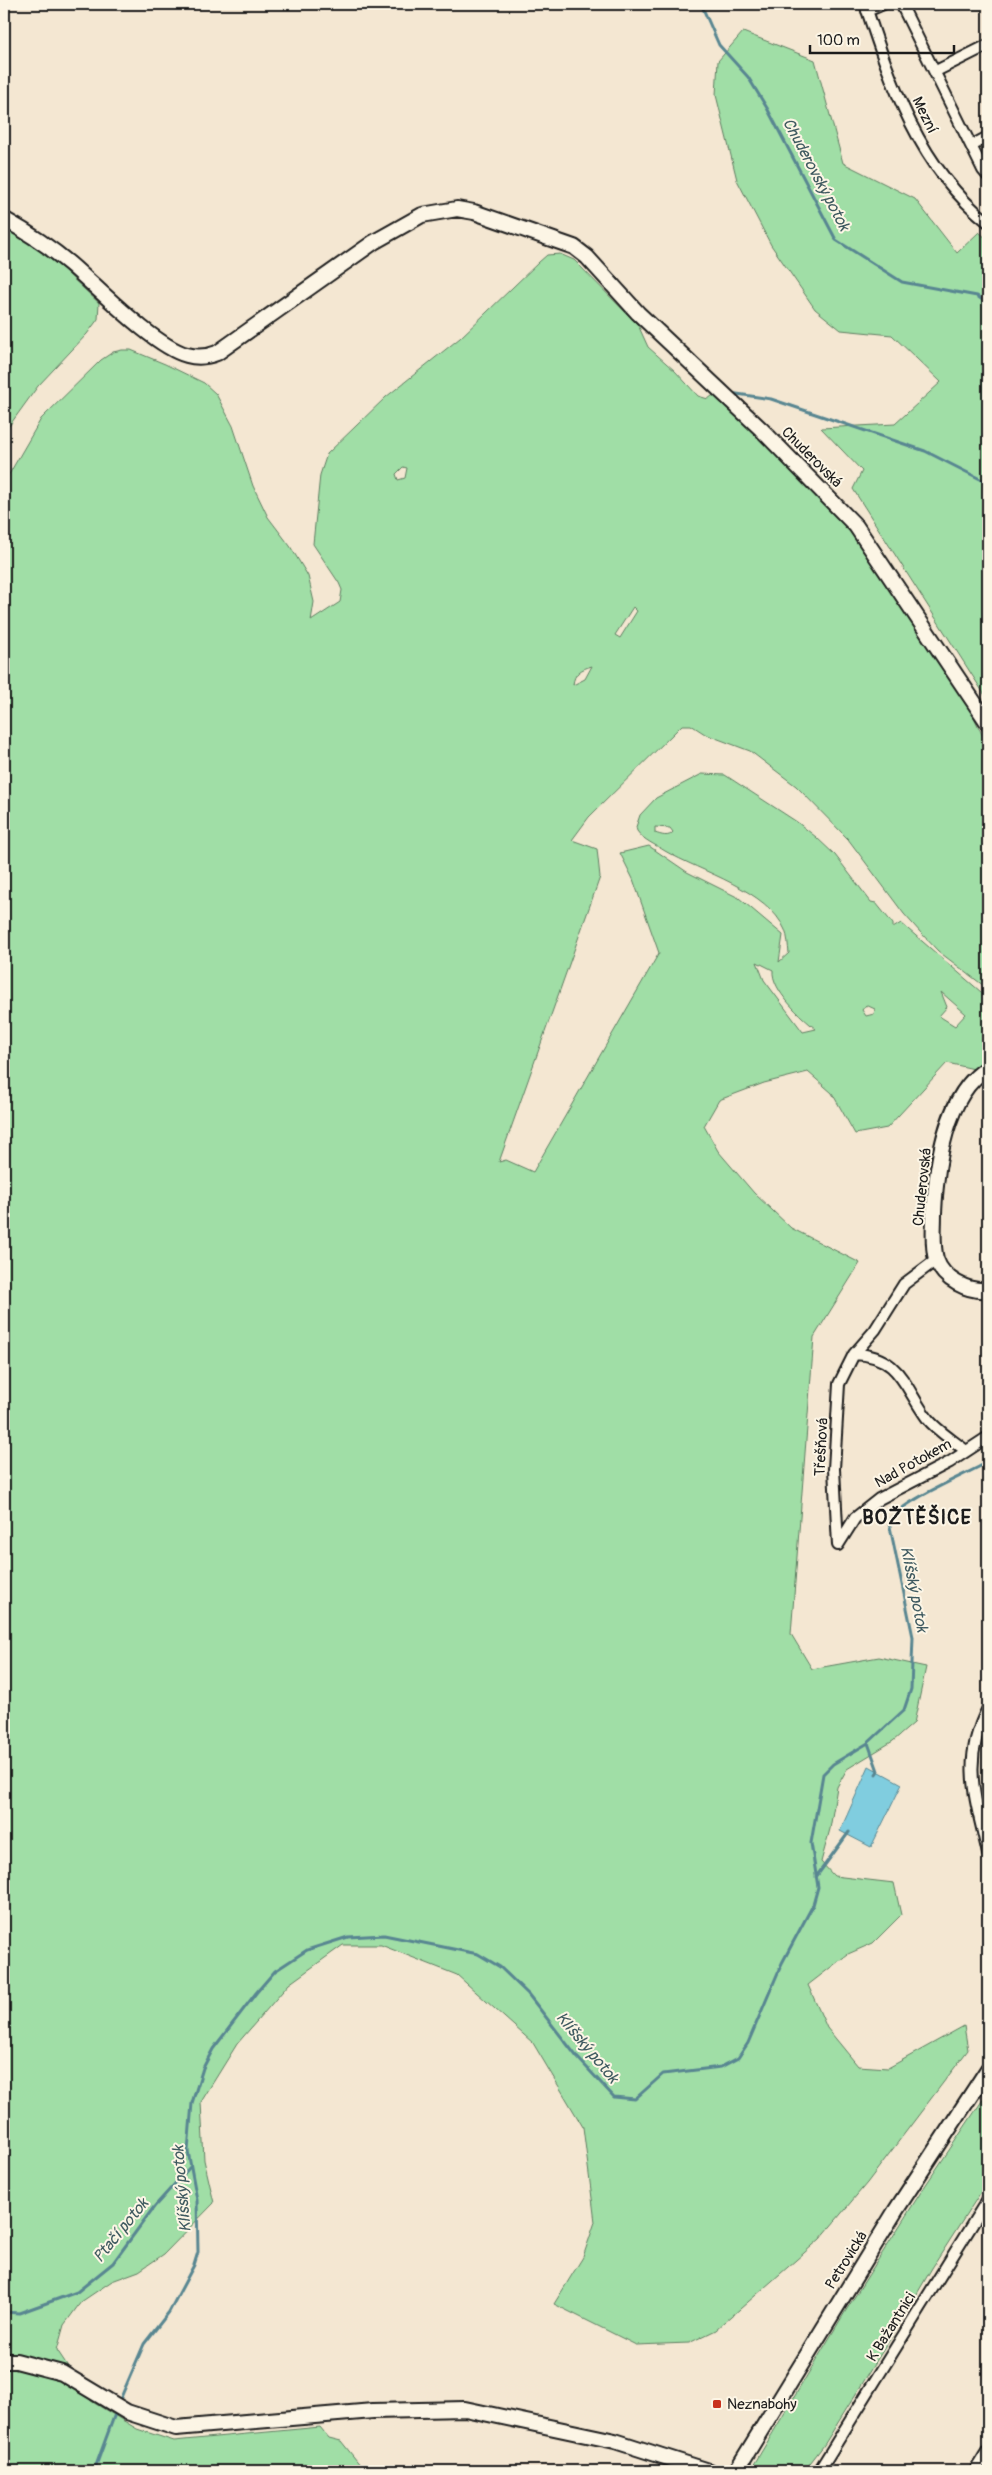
<svg xmlns="http://www.w3.org/2000/svg" width="992" height="2475" viewBox="0 0 992 2475" font-family="Pangolin,sans-serif">
	<rect width="100%" height="100%" fill="#f4e7d2"/>
	<filter id="ink" filterUnits="userSpaceOnUse"><feTurbulence type="fractalNoise" baseFrequency=".02" numOctaves="2"/><feDisplacementMap in="SourceGraphic" scale="10" xChannelSelector="R" yChannelSelector="G"/><feConvolveMatrix kernelMatrix="1 2 1 2 8 2 1 2 1" color-interpolation-filters="sRGB"/></filter>
	<g filter="url(#ink)">
		<path fill="#a0dea6" stroke="#5e7d61" fill-rule="evenodd" d="M743 32 815 60 843 163 915 199 957 253 979 232 988 240V700L853 489 862 471 821 428 895 424 941 382 892 335 841 330 815 309 771 245 737 180 716 95 718 61Z
			M4 229 38 246 99 303 98 319 87 334 38 386 4 433Z
			M560 254 574 260 638 325 648 347 675 371 698 396 708 399 716 393 838 510 971 711 988 747V989L938 951 921 933 904 914 848 839 796 786 750 751 705 734 691 725H682L589 817 572 840 597 849 600 877 499 1162 506 1160 533 1172 659 953 633 879 620 853 649 846 687 872 739 898 783 935 779 962 789 953C788 946 788 937 785 930 768 890 701 872 665 851 656 845 643 840 637 831L636 827 640 815 656 798 702 774 725 775 797 822 816 837 835 855 871 902 876 903 893 924V928L901 923 988 998V1072L947 1063 887 1128 855 1134 832 1093 808 1072 764 1083 719 1100 704 1126 718 1151 754 1193 791 1228 860 1263 814 1337 791 1634 812 1669 879 1657 926 1667 914 1723 893 1741 847 1769 837 1787 830 1829 821 1862 834 1876 894 1883 901 1915 873 1943 848 1954 808 1985 827 2028 858 2066 888 2068 964 2026 968 2050 867 2183 820 2239 716 2330 689 2343 636 2345 554 2304 583 2257 595 2222 583 2127 533 2043 457 1975 381 1945H343L289 1984 237 2044 201 2102 204 2160 214 2203 164 2254 139 2271 112 2281 81 2302 64 2325 57 2350 91 2401 137 2429 174 2441 320 2427 329 2438 341 2441 365 2471H4V483L41 419 101 360 113 352 122 350H131L165 364 204 383 216 394 233 426 253 486 268 517 290 546 308 576 314 602 311 621 340 602 342 590 339 583 313 544 320 475 327 454 386 397 460 338 539 262 547 255ZM403 467 407 468 405 478 398 480 396 474ZM633 607 637 611 620 638 615 635ZM592 666 585 679 573 685C574 673 581 669 592 666ZM655 827 670 828 673 832C669 838 661 835 655 833ZM757 962 773 970C771 990 802 1018 816 1029L803 1032 764 980ZM941 992 966 1014 955 1026 939 1016 947 1007ZM866 1005 875 1009 874 1014 866 1016 862 1010Z
			M988 2092V2181L932 2268 897 2328 824 2445 804 2471H750L845 2312 921 2192Z"/>
		<path fill="#80cddf" stroke="#588691" d="M869 1766 902 1784 871 1847 840 1831Z"/>
		<g fill="none" stroke-linecap="round" stroke-linejoin="round">
			<path stroke="#588691" stroke-width="3" d="M701 4 719 45 748 77 767 108 836 240 902 282 977 296 988 304
				M730 393 771 399 925 451 988 483
				M868 1743 878 1771 876 1774
				M816 1877 849 1832
				M4 2312 19 2313 77 2292 113 2263 154 2207 190 2167
				M119 2402 144 2344 169 2312 194 2265 198 2252 197 2200 188 2151 192 2103 203 2068 213 2049 256 1993 275 1971 307 1950 348 1937 384 1935 478 1954 500 1967 528 1994 577 2057 614 2097 635 2099 663 2074 721 2067 738 2058 748 2043 782 1963 813 1905 818 1887 811 1843 823 1774 833 1764 868 1743 904 1710 911 1689 913 1637 889 1522C898 1502 966 1475 988 1462
				M94 2471 116 2411"/>
			<g stroke="#1c1c1c" stroke-width="14">
				<path id="street" d="M865 4C891 83 919 168 988 222
					M901 4 983 170 988 176
					M867 11 883 4
					M936 71 988 45
					M973 145 988 137
					M854 1354 875 1330 904 1284 936 1260
					M838 1545 834 1469 839 1384 854 1354C900 1355 904 1387 927 1418 937 1431 954 1441 966 1451
					M838 1545 855 1518 879 1499 950 1462 988 1437
					M988 1708C960 1762 976 1799 988 1854
					M819 2471 988 2199
					M975 2471 988 2450"/>
			</g>
			<g stroke="#1c1c1c" stroke-width="18">
				<path id="secondary" d="M4 219C27 232 50 247 70 264 97 287 155 347 187 355 198 358 207 357 217 353L374 242 422 215 457 209 474 212 574 247 587 257 638 313 761 429 856 526 988 723
					M988 1068C945 1093 936 1168 934 1213 934 1229 932 1244 936 1259 943 1280 968 1292 988 1290
					M4 2361H16L62 2373 127 2412 176 2428 373 2411 465 2409 615 2441 709 2471
					M736 2471 896 2210 988 2069"/>
			</g>
			<use href="#street" stroke="#fcf5e5" stroke-width="10"/>
			<use href="#secondary" stroke="#fcf5e5" stroke-width="14"/>
		</g>
	</g>
	<rect fill="#c8321e" stroke="#fcf5e5" stroke-width="2" x="712" y="2399" width="10" height="10" rx="2.5"/>
	<g text-anchor="middle" stroke-width="4" stroke-linejoin="round" paint-order="stroke">
		<g font-size="15" fill="#1c1c1c" stroke="#fcf5e5">
			<text transform="translate(925 115) rotate(64)" y="5">Mezní</text>
			<text transform="translate(812 457) rotate(45)" y="5">Chuderovská</text>
			<text transform="translate(922 1187) rotate(-84)" y="5">Chuderovská</text>
			<text transform="translate(821 1447) rotate(-87)" y="5">Třešňová</text>
			<text transform="translate(913 1463) rotate(-29)" y="5">Nad Potokem</text>
			<text transform="translate(846 2260) rotate(-58)" y="5">Petrovická</text>
			<text transform="translate(891 2327) rotate(-58)" y="5">K Bažantnici</text>
		</g>
		<g font-size="15" fill="#1c1c1c" stroke="#fcf5e5" text-anchor="start">
			<text x="727" y="2409">Neznabohy</text>
		</g>
		<g font-size="16" font-style="italic" fill="#3f5a60" stroke="#fcf5e5">
			<text transform="translate(817 174) rotate(62)" y="6">Chuderovský potok</text>
			<text transform="translate(915 1589) rotate(79)" y="6">Klíšský potok</text>
			<text transform="translate(588 2047) rotate(50)" y="6">Klíšský potok</text>
			<text transform="translate(181 2189) rotate(-95)" y="6">Klíšský potok</text>
			<text transform="translate(120 2230) rotate(-51)" y="6">Ptačí potok</text>
		</g>
		<g font-size="20" font-weight="bold" letter-spacing="1" fill="#1c1c1c" stroke="#fcf5e5">
			<text x="917" y="1524">BOŽTĚŠICE</text>
		</g>
	</g>
	<rect width="992" height="2475" fill="none" stroke="#fcf5e5" stroke-width="20"/>
	<rect x="10" y="10" width="972" height="2455" fill="none" stroke="#1c1c1c" stroke-width="2" filter="url(#ink)"/>
	<path d="M810 45v8h144v-8" fill="none" stroke="#1c1c1c" stroke-width="2.5"/>
	<text x="817" y="45" font-size="15" fill="#1c1c1c" stroke="#fcf5e5" stroke-width="4" paint-order="stroke">100 m</text>
</svg>
